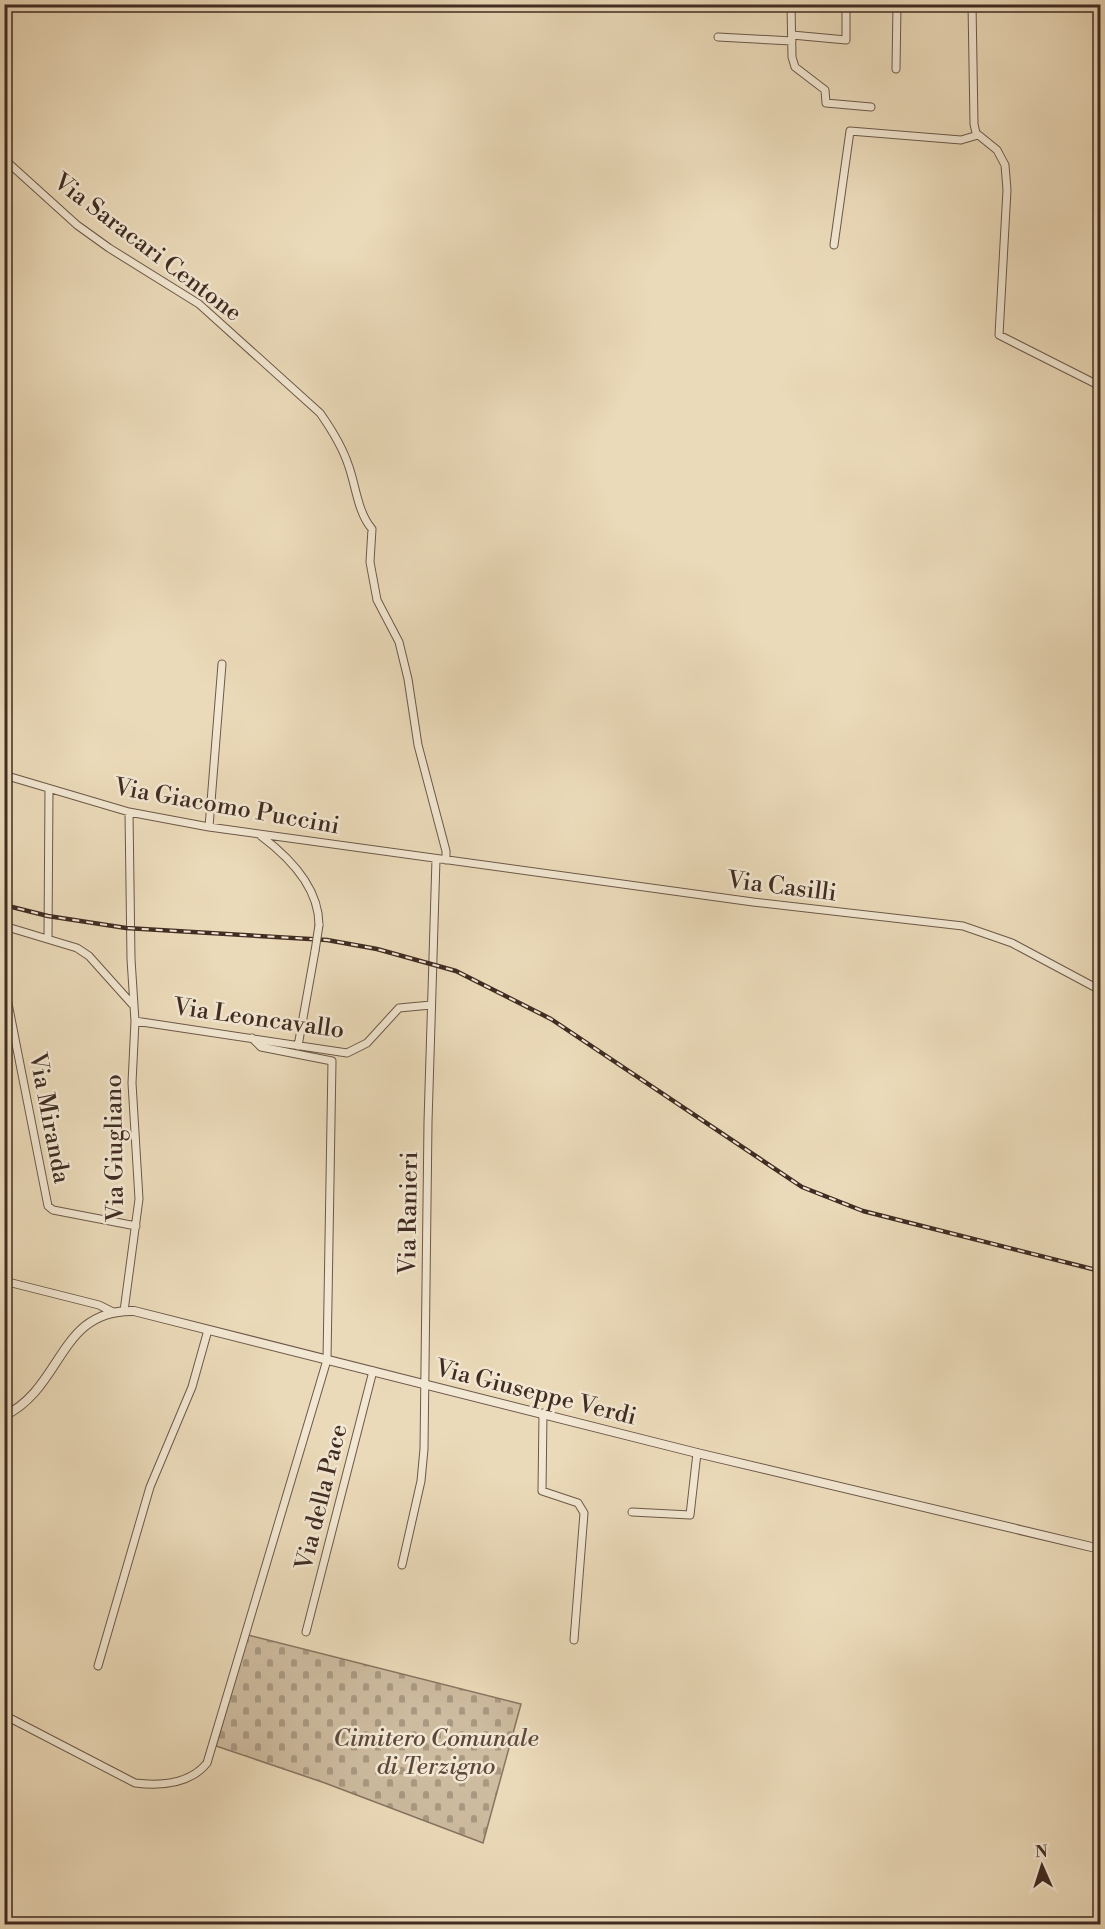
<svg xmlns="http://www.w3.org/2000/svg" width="1105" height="1929" viewBox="0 0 1105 1929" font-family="'Libre Bodoni',serif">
	<defs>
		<pattern id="cemetery-stones" width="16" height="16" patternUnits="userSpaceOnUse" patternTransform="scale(1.5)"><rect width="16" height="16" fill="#cebca0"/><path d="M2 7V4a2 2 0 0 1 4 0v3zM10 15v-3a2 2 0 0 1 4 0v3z" fill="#a99982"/></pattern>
	</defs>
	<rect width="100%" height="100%" fill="#ebdab9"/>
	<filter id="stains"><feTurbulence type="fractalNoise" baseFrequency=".00333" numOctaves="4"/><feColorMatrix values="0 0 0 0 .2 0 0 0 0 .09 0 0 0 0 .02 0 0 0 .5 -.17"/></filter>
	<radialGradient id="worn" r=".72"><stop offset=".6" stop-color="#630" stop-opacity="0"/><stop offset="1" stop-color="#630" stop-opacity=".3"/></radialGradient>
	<path fill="url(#cemetery-stones)" stroke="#887462" stroke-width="1.5" d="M248 1635 521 1704 483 1843 325 1783 216 1746Z"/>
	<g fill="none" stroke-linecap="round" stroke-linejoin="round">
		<g stroke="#6c5848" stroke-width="9">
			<path id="minor" d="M791 4 792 57 795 67 825 90 826 103 871 107
				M972 4 974 124 976 133 997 150 1005 165 1007 190 999 335 1100 386
				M792 35 846 40V4
				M718 37 792 41
				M896 69 897 4
				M4 159 77 225 109 248 199 304 320 413C332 430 343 448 349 467 356 487 358 513 372 529L370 562 377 600 399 642 408 679 418 745 446 851V860
				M834 245 850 131 961 140 978 135
				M4 775 129 812 209 827 753 902 963 926 1012 943 1100 990
				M209 827 222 664
				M261 836C289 857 319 888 319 925
				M4 926 77 948 89 956 132 1004
				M48 938 49 789
				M4 983 48 1206 53 1210 136 1226
				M135 1021 347 1053 367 1043 399 1008 431 1005
				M298 1046 315 951
				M4 1281 99 1305 113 1312
				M124 1311 139 1199 132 1083 135 1021 131 959 129 812
				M543 1413 542 1491 578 1503 584 1513 574 1640
				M632 1512 690 1515 697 1453
				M402 1565 421 1481 424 1449 428 1122 436 859
				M306 1632 373 1371
				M98 1666 150 1487 192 1387 208 1330
				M4 1715 135 1783C160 1786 190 1784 207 1763L327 1360 332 1061 261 1047 252 1038"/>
		</g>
		<g stroke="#6c5848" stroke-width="10">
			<path id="tertiary" d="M4 1416C64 1387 58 1309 134 1311L697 1453 1100 1549"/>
		</g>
		<use href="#minor" stroke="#f2e7d2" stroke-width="7"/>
		<use href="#tertiary" stroke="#f2e7d2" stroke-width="8"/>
		<g stroke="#412c23" stroke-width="4.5">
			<path id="rail" d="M4 905 48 916 126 928 327 940 377 949 456 971 551 1019 802 1187 863 1211 1100 1271"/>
		</g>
		<use href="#rail" stroke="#f2e7d2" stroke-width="2" stroke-dasharray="7" stroke-linecap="butt"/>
		<g stroke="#6c5848" stroke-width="9" stroke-linecap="butt">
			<path id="minor-bridge" d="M315 951 319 925"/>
		</g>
		<use href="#minor-bridge" stroke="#f2e7d2" stroke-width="7"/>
	</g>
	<g text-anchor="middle" stroke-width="5" stroke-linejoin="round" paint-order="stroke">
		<g font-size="24" fill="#412c23" stroke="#f2e7d2">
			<text transform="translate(148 247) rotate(37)" y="8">Via Saracari Centone</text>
			<text transform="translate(227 806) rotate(10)" y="8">Via Giacomo Puccini</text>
			<text transform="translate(782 886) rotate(7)" y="8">Via Casilli</text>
			<text transform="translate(259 1018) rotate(8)" y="8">Via Leoncavallo</text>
			<text transform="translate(50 1118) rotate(79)" y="8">Via Miranda</text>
			<text transform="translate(114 1148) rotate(-91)" y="8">Via Giugliano</text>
			<text transform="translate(408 1213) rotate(-89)" y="8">Via Ranieri</text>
			<text transform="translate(536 1392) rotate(14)" y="8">Via Giuseppe Verdi</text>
			<text transform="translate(321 1497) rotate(-76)" y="8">Via della Pace</text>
		</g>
		<g font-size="24" font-style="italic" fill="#5d493c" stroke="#f2e7d2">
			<text x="436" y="1746">Cimitero Comunale<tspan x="436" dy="28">di Terzigno</tspan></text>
		</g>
	</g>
	<rect width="1105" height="1929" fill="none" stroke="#ebdab9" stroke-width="24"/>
	<rect x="6" y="6" width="1093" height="1917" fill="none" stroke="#412c23" stroke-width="3"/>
	<rect x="12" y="12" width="1081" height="1905" fill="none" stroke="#412c23" stroke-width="1.5"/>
	<g transform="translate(1042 1866) rotate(357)" stroke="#f2e7d2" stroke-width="4.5" paint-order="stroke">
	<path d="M0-4.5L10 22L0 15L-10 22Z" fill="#412c23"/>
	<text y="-9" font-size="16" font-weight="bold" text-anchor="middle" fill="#412c23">N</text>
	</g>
	<rect width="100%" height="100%" filter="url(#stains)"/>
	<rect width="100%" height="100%" fill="url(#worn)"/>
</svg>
